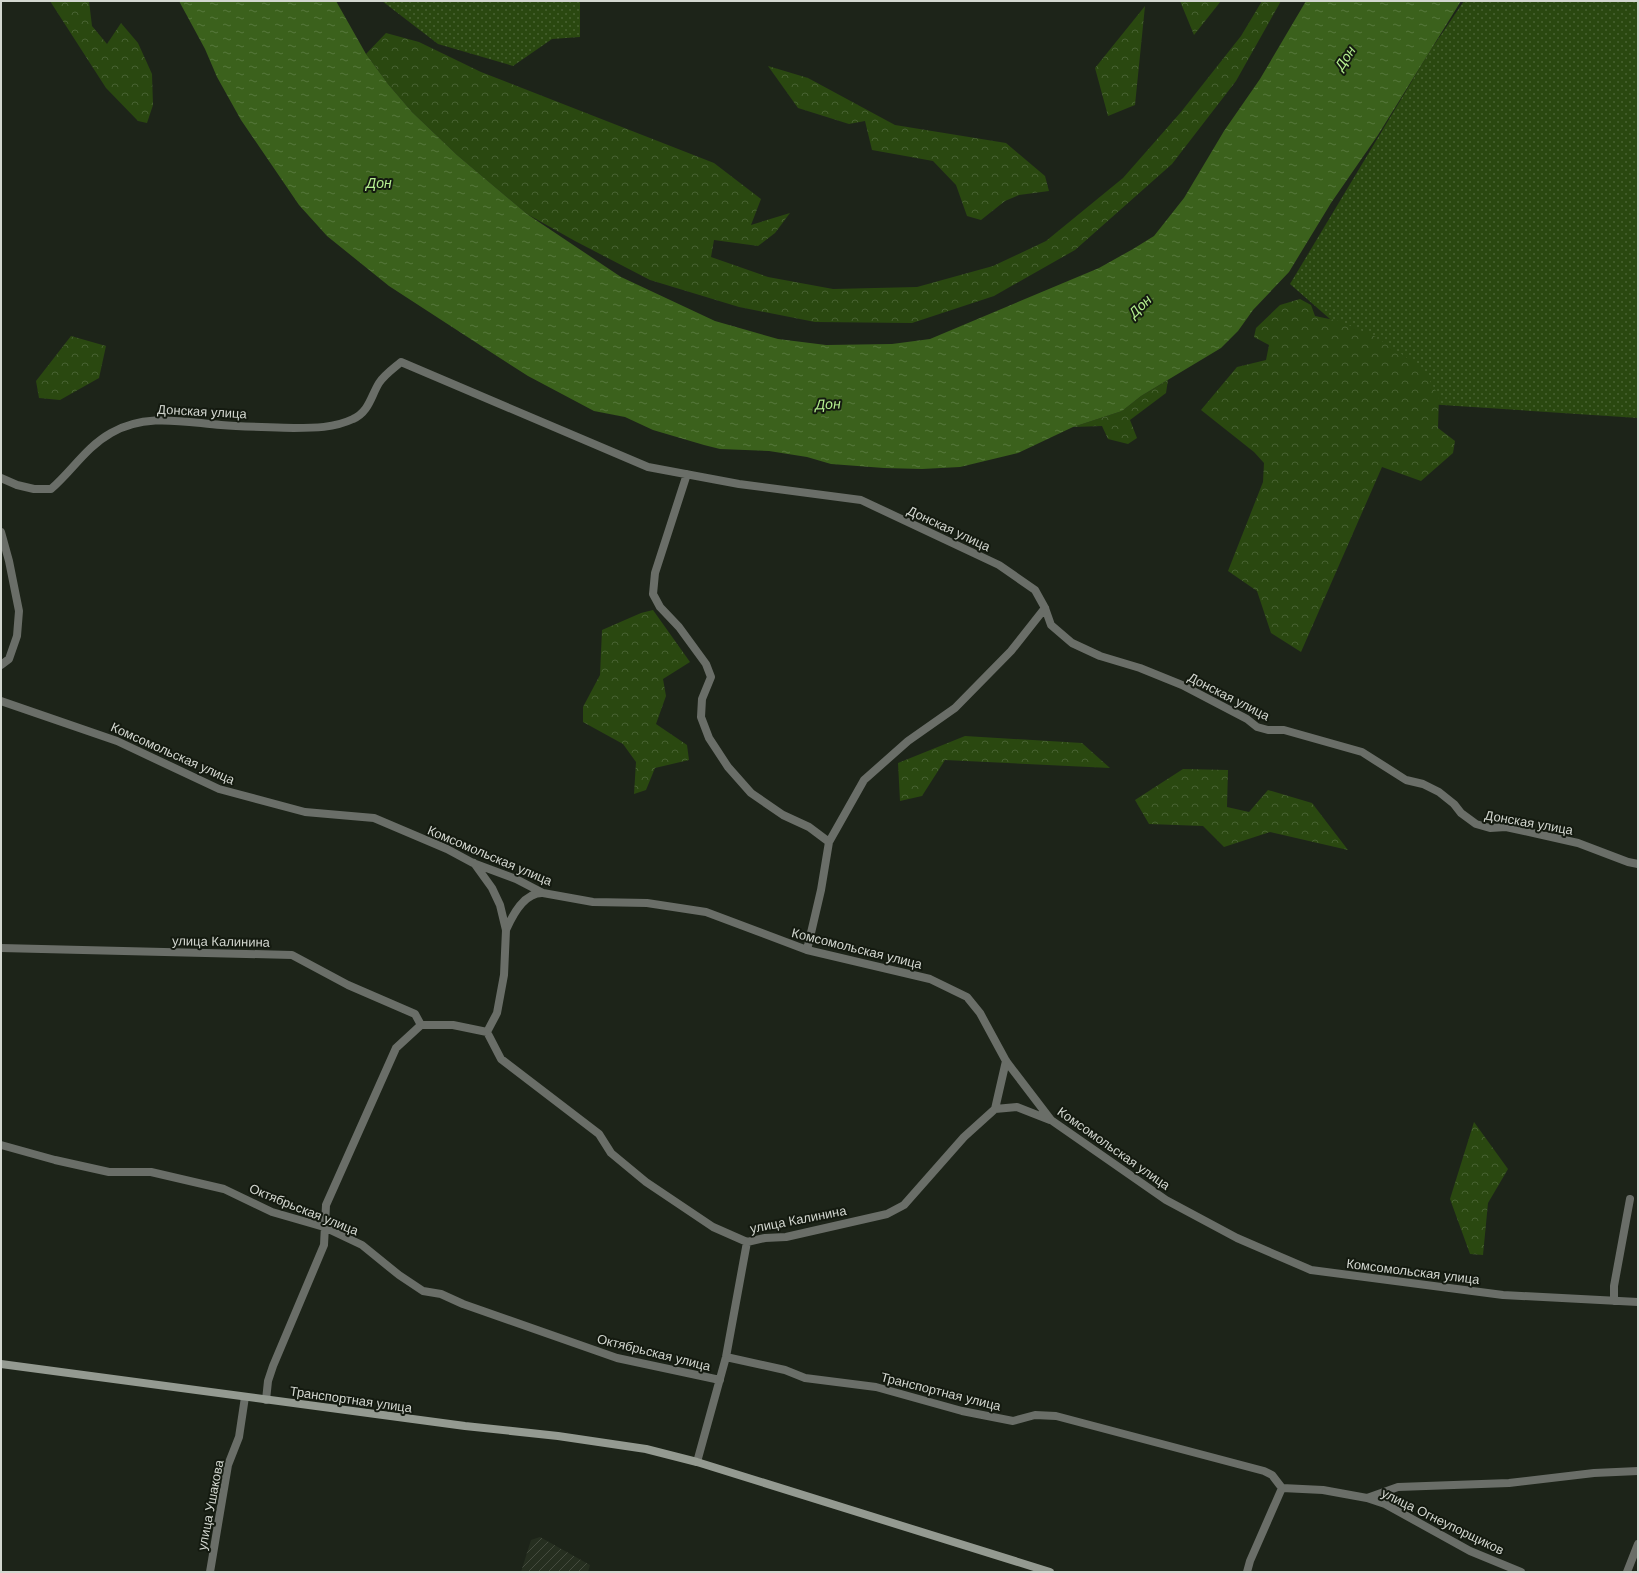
<svg xmlns="http://www.w3.org/2000/svg" width="1639" height="1573" viewBox="0 0 1639 1573" font-family="Arial,sans-serif">
	<defs>
		<pattern id="industrial-furrows" width="10" height="10" patternUnits="userSpaceOnUse"><rect width="10" height="10" fill="#262f20"/><path d="M-1 1l2-2M0 10L10 0M9 11l2-2" fill="none" stroke="#454c3f"/></pattern>
		<pattern id="grass-dots" width="8" height="8" patternUnits="userSpaceOnUse"><rect width="8" height="8" fill="#2a4810"/><path d="M2 2h.1M6 6h.1" fill="none" stroke="#486232" stroke-width="1.8" stroke-linecap="round"/></pattern>
		<pattern id="forest-crowns" width="20" height="18" patternUnits="userSpaceOnUse"><rect width="20" height="18" fill="#2a4810"/><path d="M2 6a3 3 0 1 1 6 0M12 15a3 3 0 1 1 6 0" fill="none" stroke="#486232"/></pattern>
		<pattern id="water-ripples" width="26" height="14" patternUnits="userSpaceOnUse"><rect width="26" height="14" fill="#3b611c"/><path d="M2 4q2-2 4 0t4 0M15 11q2-2 4 0t4 0" fill="none" stroke="#56773c"/></pattern>
	</defs>
	<rect width="100%" height="100%" fill="#1d2419"/>
	<path fill="url(#industrial-furrows)" d="M540 1537 590 1565 588 1572H521L531 1540Z"/>
	<path fill="url(#grass-dots)" d="M382 1H580V37L552 39 513 66 438 44Z
		M1464 1H1638V418L1427 404 1290 284 1430 51Z"/>
	<path fill="url(#forest-crowns)" d="M50 1H89L92 26 107 44 121 23 138 43 152 74 153 105 147 123 138 121 106 88Z
		M1180 1H1221L1194 35Z
		M1262 1H1281L1236 81 1172 164 1075 250 994 296 912 323 815 322 739 307 650 280 575 241 527 214 457 155 412 112 388 84 366 54 386 33 419 42 481 72 714 163 761 199 751 225 790 213 775 233 758 246 714 240 711 257 768 277 833 289 917 287 993 266 1046 241 1123 178 1181 112 1241 36Z
		M1145 6 1135 105 1108 116 1095 68Z
		M768 66 808 78 895 125 1006 143 1045 176 1049 191 1019 195 1005 201 981 220 967 216 956 185 933 161 872 150 865 121 849 124 798 108Z
		M1300 299 1311 305 1315 316 1339 321 1376 337 1422 368 1439 396 1438 428 1455 441 1453 453 1421 481 1382 467 1301 652 1271 633 1257 591 1228 571 1263 482 1264 463 1254 452 1201 410 1237 367 1266 360 1269 345 1254 337 1256 328 1280 305Z
		M71 336 106 346 99 378 60 400 39 398 36 381Z
		M1168 380 1166 393 1130 420 1137 438 1128 444 1108 439 1102 426 1073 427 1122 411 1141 396Z
		M653 610 690 662 663 679 666 696 656 724 687 745 689 760 655 768 646 790 634 794 636 762 623 744 583 722V707L600 675 602 630 641 613Z
		M965 736 1082 743 1110 768 945 760 922 796 900 801 898 763Z
		M1183 769 1228 770 1227 807 1249 812 1268 790 1312 803 1348 850 1270 832 1224 847 1203 826 1149 824 1135 800Z
		M1474 1122 1508 1169 1488 1203 1483 1255 1470 1254 1450 1199Z"/>
	<path fill="url(#water-ripples)" d="M179 1H336L366 54 388 84 412 112 457 155 527 214 621 277 715 321 778 339 826 345 892 344 930 339 1099 268 1133 249 1154 236 1184 198 1224 131 1260 79 1306 1H1461L1378 135 1331 203 1289 272 1253 310 1238 331 1221 348 1141 396 1122 411 1073 427 1018 453 960 467 922 469 884 468 831 464 807 457 769 451 720 449 704 445 653 430 625 417 594 411 528 376 486 349 389 286 327 236 299 205 241 120 217 77 205 49Z"/>
	<g fill="none" stroke-linecap="round" stroke-linejoin="round">
		<path stroke="#6a6e68" stroke-width="8" d="M687 474 655 573 653 594 660 607 679 627 706 664 711 677 702 699 701 717 709 738 728 767 751 793 783 815 809 827 829 842
			M1 478 17 485 34 489H51C72 471 86 447 111 433 146 413 183 422 221 425 245 427 269 427 294 428 314 428 334 428 353 419 369 412 371 396 379 383 384 375 394 368 401 362L648 467 739 484 861 500 999 565 1035 590 1045 608 1051 625 1072 643 1100 656 1140 668 1182 685 1247 719 1257 727 1268 730H1284L1362 752 1406 780 1423 784 1439 792 1454 804 1461 813 1476 824 1490 828 1506 827 1578 843 1628 862 1638 864
			M1 532 9 561 19 611 17 636 9 659 1 665
			M1 701 117 741 219 789 305 812 374 818 447 849 473 863 516 879 543 893 593 902 647 903 706 912 807 950 930 979 967 997 980 1013 1006 1061 1051 1120 1166 1200 1237 1238 1311 1270 1503 1295 1638 1302
			M506 930C513 914 524 893 542 893
			M1 948 292 955 348 985 415 1014 421 1025
			M807 950 821 890 829 842 864 780 908 741 955 708 1011 651 1045 608
			M487 1032 501 1059 599 1134 611 1153 646 1182 713 1227 747 1242 765 1238 786 1237 887 1214 904 1205 964 1137 995 1109 1017 1107 1050 1120
			M995 1109 1006 1061
			M1 1145 55 1160 109 1172H151L224 1189 272 1212 324 1227 362 1245 399 1275 423 1291 441 1294 463 1304 617 1358 720 1380
			M1614 1301V1286L1630 1199
			M726 1357 785 1370 805 1378 876 1387 962 1411 1013 1421 1035 1415 1056 1416 1264 1471 1272 1475 1282 1488
			M266 1400 268 1381 273 1366 324 1245 326 1205 396 1048 421 1025H453L487 1032 497 1013 504 975 506 930 500 905 492 888 474 863
			M697 1462 726 1357 747 1242
			M1282 1488 1323 1490 1367 1498 1385 1504 1470 1551 1521 1572
			M1367 1498 1398 1487 1509 1483 1594 1473 1638 1471
			M210 1572 228 1465 239 1437 245 1397
			M1247 1572 1250 1561 1282 1488
			M1627 1572 1638 1544"/>
		<path stroke="#949a91" stroke-width="8" d="M1 1364 465 1426 558 1436 646 1449 697 1462 1050 1572"/>
	</g>
	<g text-anchor="middle" stroke-width="4" stroke-linejoin="round" paint-order="stroke">
		<g font-size="13" fill="#d3d7d0" stroke="#141a10">
			<text transform="translate(202 411) rotate(3)" y="5">Донская улица</text>
			<text transform="translate(949 528) rotate(25)" y="5">Донская улица</text>
			<text transform="translate(1229 696) rotate(27)" y="5">Донская улица</text>
			<text transform="translate(173 753) rotate(24)" y="5">Комсомольская улица</text>
			<text transform="translate(1529 822) rotate(10)" y="5">Донская улица</text>
			<text transform="translate(490 855) rotate(23)" y="5">Комсомольская улица</text>
			<text transform="translate(221 941) rotate(1)" y="5">улица Калинина</text>
			<text transform="translate(857 948) rotate(14)" y="5">Комсомольская улица</text>
			<text transform="translate(1114 1148) rotate(35)" y="5">Комсомольская улица</text>
			<text transform="translate(304 1209) rotate(22)" y="5">Октябрьская улица</text>
			<text transform="translate(798 1219) rotate(-11)" y="5">улица Калинина</text>
			<text transform="translate(1413 1271) rotate(7)" y="5">Комсомольская улица</text>
			<text transform="translate(654 1352) rotate(14)" y="5">Октябрьская улица</text>
			<text transform="translate(941 1391) rotate(14)" y="5">Транспортная улица</text>
			<text transform="translate(351 1399) rotate(8)" y="5">Транспортная улица</text>
			<text transform="translate(210 1505) rotate(-79)" y="5">улица Ушакова</text>
			<text transform="translate(1443 1521) rotate(26)" y="5">улица Огнеупорщиков</text>
		</g>
		<g font-size="14" font-style="italic" fill="#b4ee8f" stroke="#141a10">
			<text transform="translate(1345 58) rotate(-57)" y="5">Дон</text>
			<text x="379" y="188">Дон</text>
			<text transform="translate(1140 306) rotate(-44)" y="5">Дон</text>
			<text transform="translate(828 404) rotate(-2)" y="5">Дон</text>
		</g>
	</g>
	<rect width="1639" height="1573" fill="none" stroke="#d3d7d0" stroke-width="4"/>
</svg>
